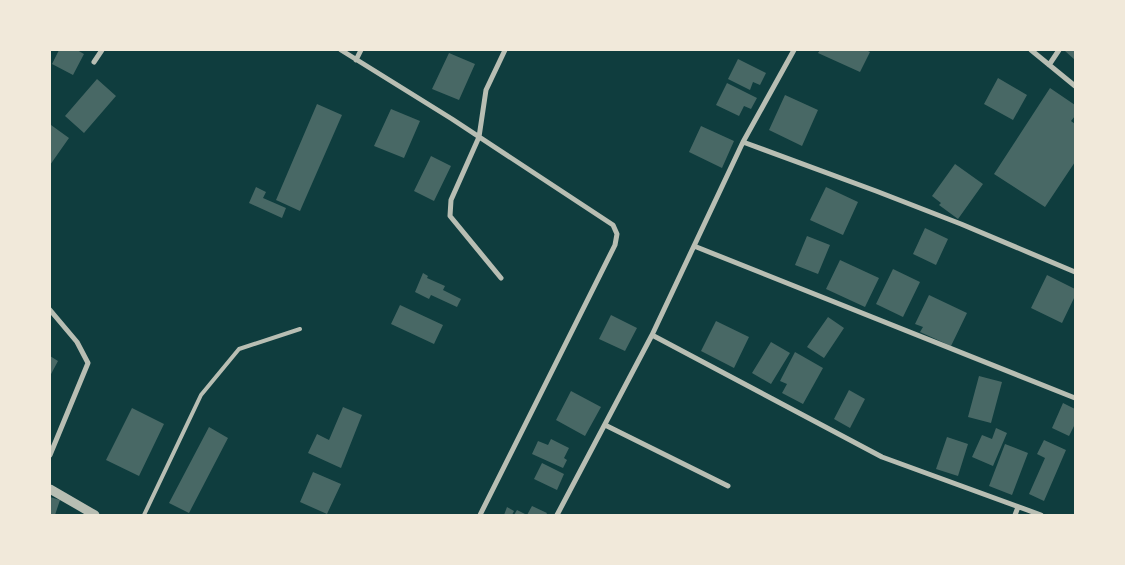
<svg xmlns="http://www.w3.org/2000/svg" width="1125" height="565" viewBox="0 0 1125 565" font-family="Manrope,sans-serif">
	<rect width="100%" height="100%" fill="#0f3d3e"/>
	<path fill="#486865" d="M59 50H77L84 54 73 75 52 64Z
		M820 50H866L870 52 860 72 818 53Z
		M1066 50H1075V60L1065 51Z
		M449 53 475 64 459 100 432 89Z
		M738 59 766 73 760 85 753 82 750 90 728 79Z
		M998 78 1027 95 1013 120 984 104Z
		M97 79 116 96 84 133 65 116Z
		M727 83 757 98 751 109 744 106 739 116 716 105Z
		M1050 88 1075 105V116L1071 121 1075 124V162L1045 207 994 174Z
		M785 95 818 110 802 146 769 130Z
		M317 104 342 115 300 211 276 200Z
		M391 109 420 121 404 158 374 146Z
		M51 125 69 138 50 165V127Z
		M701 126 734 141 722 168 689 152Z
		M431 156 451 166 434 201 414 191Z
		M955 164 983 184 958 219 939 205 941 203 932 196Z
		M256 187 266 192 263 198 286 208 282 218 249 203Z
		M826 187 858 202 843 235 810 220Z
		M925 228 948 239 936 265 913 254Z
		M807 236 830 245 818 274 795 265Z
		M840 260 879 278 865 307 826 289Z
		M893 269 920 282 903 317 876 304Z
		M423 273 428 276 427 278 445 286 443 290 461 299 457 307 431 295 429 299 415 292Z
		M1047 275 1075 289V296L1062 323 1031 308Z
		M929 295 967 313 951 346 920 332 923 327 915 324Z
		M400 305 443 325 434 344 391 324Z
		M611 315 637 328 625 351 599 339Z
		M828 317 844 328 824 358 807 347Z
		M716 321 749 337 734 368 701 351Z
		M771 342 790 353 771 384 752 373Z
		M795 352 823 368 803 404 782 393 787 384 780 381Z
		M50 356 58 361 50 376Z
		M979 376 1002 382 991 423 968 417Z
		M849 390 865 399 850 428 834 419Z
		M571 391 601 407 585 436 556 420Z
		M1063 403 1075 409V424L1069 436 1052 428Z
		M343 407 362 415 341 468 308 453 317 434 329 440Z
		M132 408 164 424 139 476 106 460Z
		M209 427 228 438 189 513 169 503Z
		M996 428 1007 433 993 466 972 457 982 435 992 439Z
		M947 437 968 444 958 476 936 469Z
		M551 439 569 448 564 458 567 460 563 468 532 454 538 441 548 445Z
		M1044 440 1066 450 1044 501 1029 494 1045 458 1037 454Z
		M1005 444 1028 453 1012 495 989 486Z
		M542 463 564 474 557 490 534 479Z
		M313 472 341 484 327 514 300 502Z
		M50 497 60 500 55 515H50Z
		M532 506 547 513 546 515H514L517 510 527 515Z
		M507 507 514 511 512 515H504Z"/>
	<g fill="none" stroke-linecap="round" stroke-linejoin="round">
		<path stroke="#b8beb3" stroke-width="4" d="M144 515 201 395 239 349 300 329"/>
		<path stroke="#b8beb3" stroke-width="5" d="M341 50 452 119 613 225 617 234 615 245 480 515
			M1031 50 1075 86
			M356 60 361 50
			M94 62 102 50
			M1049 65 1059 50
			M743 142 876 191 961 224 1075 272
			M694 246 1075 398
			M501 278 450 216 451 200 479 137 486 90 505 50
			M50 310 77 342 88 363 50 455
			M652 335 882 457 1041 515
			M605 425 728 486
			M557 515 652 335 743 142 794 50
			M1015 515 1018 507"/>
		<path stroke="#b8beb3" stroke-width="9" d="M50 489 95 515"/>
	</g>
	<rect width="1125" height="565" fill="none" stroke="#f1e9da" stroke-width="102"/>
</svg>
